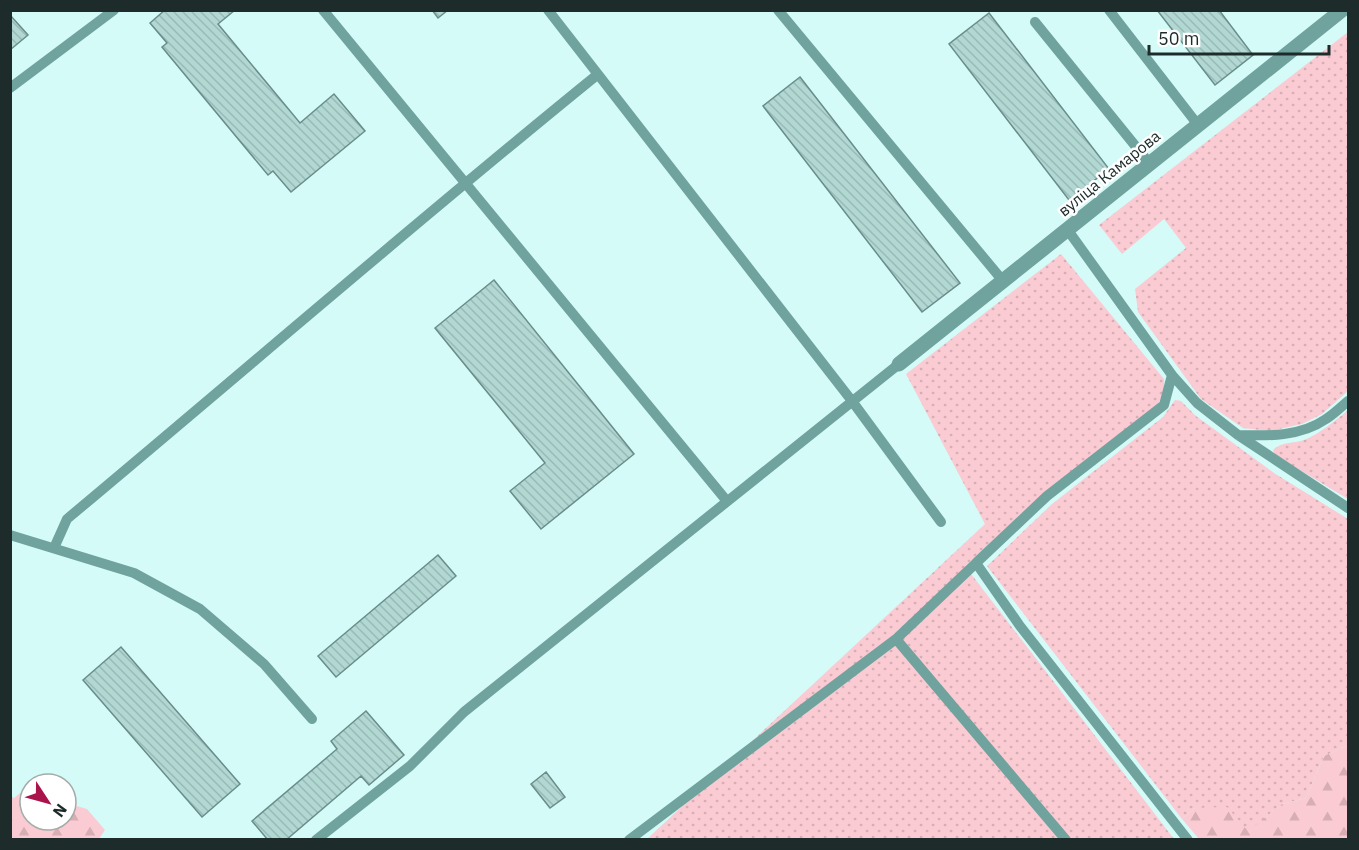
<svg xmlns="http://www.w3.org/2000/svg" width="1359" height="850" viewBox="0 0 1359 850" font-family="'IBM Plex Sans',sans-serif">
	<defs>
		<pattern id="grass-dots" width="8" height="8" patternUnits="userSpaceOnUse" patternTransform="scale(1.5)"><rect width="8" height="8" fill="#facbd2"/><path d="M2 2h.1M6 6h.1" fill="none" stroke="#d6aeb4" stroke-width="1.8" stroke-linecap="round"/></pattern>
		<pattern id="forest-firs" width="22" height="20" patternUnits="userSpaceOnUse" patternTransform="scale(1.5)"><rect width="22" height="20" fill="#facbd2"/><path d="M5 1l3.5 6h-7zM16 11l3.5 6h-7z" fill="#d6aeb4"/></pattern>
		<pattern id="building-back-hatch" width="6" height="6" patternUnits="userSpaceOnUse" patternTransform="scale(1.5)"><rect width="6" height="6" fill="#b2d8d4"/><path d="M-1 5l2 2M0 0l6 6M5-1l2 2" fill="none" stroke="#99bab6"/></pattern>
	</defs>
	<rect width="100%" height="100%" fill="#d4fbf7"/>
	<path fill="url(#grass-dots)" d="M1348 32V391L1322 414 1302 424 1270 431 1243 428 1201 399 1138 312 1135 289 1186 248 1164 219 1122 254 1099 225Z
		M1061 254 1164 379C1165 391 1162 398 1156 407L1042 496 965 566 1174 839 646 840 985 524 906 374Z
		M1175 400 1181 401 1196 416 1274 473 1348 519V745L1324 756 1306 798 1282 804 1248 832 1195 808 1182 819 987 566 1052 504 1163 417Z
		M1348 410V499L1275 455 1273 450C1282 441 1293 444 1304 440 1321 433 1335 421 1348 410Z"/>
	<path fill="url(#forest-firs)" d="M1348 745V839H1199L1182 819 1195 808 1227 807 1248 831 1282 804 1306 798 1324 756Z
		M30 785V820H66V803L87 809 105 830 99 839H11V796L14 798Z"/>
	<path fill="url(#building-back-hatch)" stroke="#698d8a" stroke-width="1.5" d="M165 10H235L218 24 300 123 334 94 365 131 291 192 273 171 268 175 162 47 167 43 150 23Z
		M432 10H448L438 18Z
		M1157 10H1219L1253 55 1215 85Z
		M989 13 1109 169 1069 200 949 44Z
		M10 15 28 35 10 50Z
		M800 77 960 283 922 312 763 106Z
		M494 280 634 454 541 529 510 491 545 463 435 328Z
		M438 555 456 576 336 677 318 656Z
		M121 647 240 784 202 817 83 680Z
		M366 711 404 755 369 785 361 776 286 840H268L252 821 337 749 331 741Z
		M546 772 565 797 550 808 531 784Z"/>
	<g fill="none" stroke-linecap="round" stroke-linejoin="round">
		<path stroke="#70a39e" stroke-width="10" d="M323 10 726 500
			M548 10 852 401 941 522
			M778 10 1003 281
			M1109 10 1198 125
			M1035 22 1150 164
			M10 88 114 10
			M1067 229 1172 375 1197 403 1238 435 1348 508
			M1172 375 1164 405 1047 496 976 563 1020 626 1188 840
			M1238 435C1268 436 1300 437 1326 419 1334 414 1341 407 1348 401
			M10 535 134 573 200 609 264 664 312 719
			M54 548 67 519C244 371 418 220 597 75
			M896 639 1066 840
			M316 840 410 766 464 712 899 364
			M629 840 896 639 976 563"/>
		<path stroke="#70a39e" stroke-width="15" d="M899 364 1342 10"/>
	</g>
	<g text-anchor="middle" stroke-width="5" stroke-linejoin="round" paint-order="stroke">
		<g font-size="16" fill="#1d2c2b" stroke="#fff">
			<text transform="translate(1109 173) rotate(-39)" y="6">вуліца Камарова</text>
		</g>
	</g>
	<rect width="1359" height="850" fill="none" stroke="#1d2c2b" stroke-width="24"/>
	<g transform="translate(48 802) rotate(126)"><circle r="28" fill="#ffffff" stroke="#a5abaa" stroke-width="1.5"/>
	<path d="M0-4.5L10 22L0 15L-10 22Z" fill="#a9154a"/>
	<text y="-9" font-size="16" font-weight="bold" text-anchor="middle" fill="#1d2c2b">N</text>
	</g>
	<path d="M1149 45v9h180v-9" fill="none" stroke="#1d2c2b" stroke-width="3"/>
	<text x="1158" y="45" font-size="18" fill="#1d2c2b" stroke="#ffffff" stroke-width="4.5" paint-order="stroke">50 m</text>
</svg>
